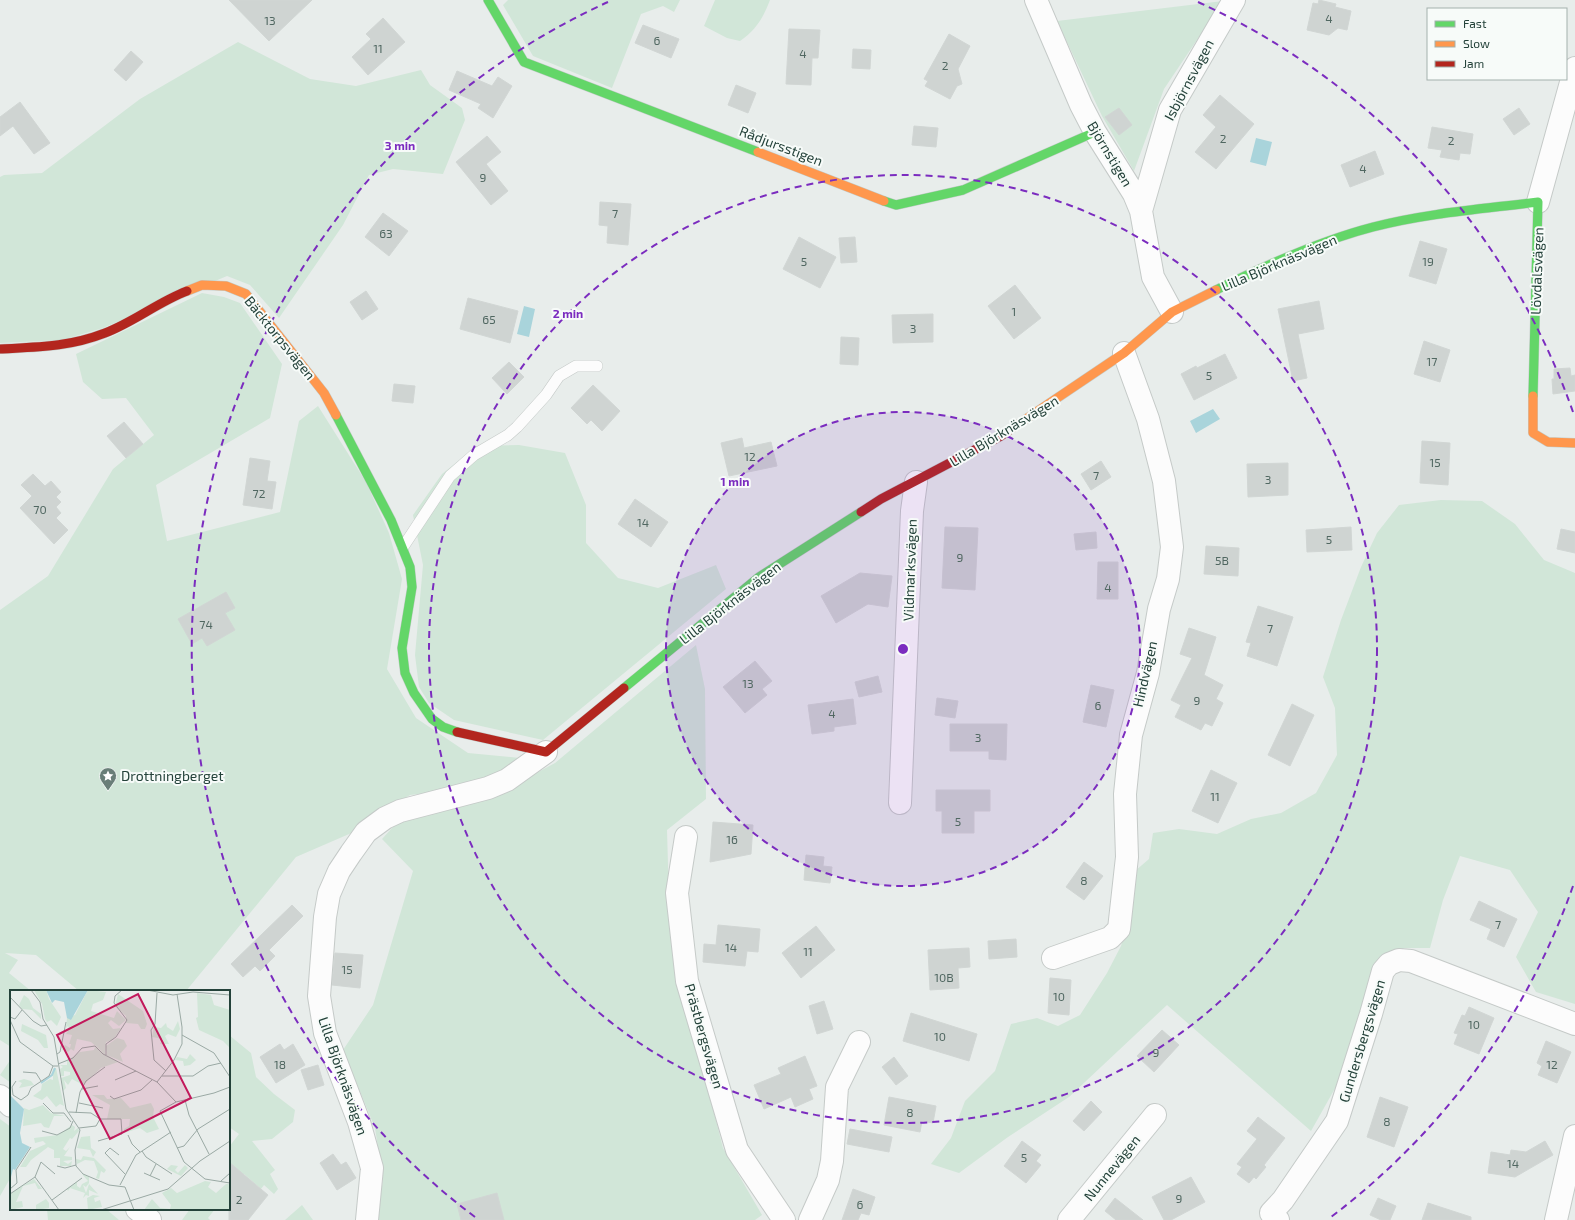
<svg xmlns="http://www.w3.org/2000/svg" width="1575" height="1220" viewBox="0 0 1575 1220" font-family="'Exo 2',sans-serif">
	<rect width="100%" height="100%" fill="#e8edeb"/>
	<path fill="#d1e6d8" d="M508 0H680L674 12 663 6 641 14 612 88 533 56 503 5Z
		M715 0H770C763 18 756 30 740 41L727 38 704 26Z
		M1223 1 1164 89 1134 171 1102 116 1057 21Z
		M238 42 310 79 356 86 421 70 430 85 462 108 465 120 443 174 393 169 369 175 343 225 279 318 250 285 227 276 103 328 62 340 0 343V177L4 175 42 173 140 99Z
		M202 293 224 297 240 303 282 364 270 418 156 485 167 541 280 512 299 421 318 406 366 482 389 533 402 579 387 669 416 718 468 753 520 758 503 773 467 788 410 795 372 818 363 828 296 857 186 991H79L36 955 5 953 18 960 9 973 31 991H11V1047L0 1040V610L48 576 113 469 154 435 126 398 102 399 83 382 76 354Z
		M519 445 565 453 586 505V543L618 578 658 588 716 565 726 589 543 740 454 720 429 703 419 687 415 655 423 565 413 515 442 474 477 446Z
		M1441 500 1482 501 1515 524 1544 560 1575 573V1004L1536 992 1516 957 1538 912 1510 870 1460 856 1443 900 1430 948H1404L1388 959 1347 1067 1311 1131 1167 1005 1069 1097 1008 1137 959 1173 931 1164 951 1138 965 1101 995 1071 1011 1024 1037 1018 1058 1026 1080 1015 1107 973 1121 946 1132 909 1135 871 1149 859 1153 833 1179 829 1217 834 1251 819 1281 813 1316 793 1337 755 1335 708 1323 677 1341 620 1361 567 1377 533 1399 505Z
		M696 645 705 689 706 799 667 830 669 899 681 983 723 1148 762 1215 755 1220H377L383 1180 375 1128 343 1050 373 1005 413 871 382 839 403 816 475 803 514 785 555 763Z
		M229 1035 251 1053 256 1077 274 1094 295 1110 293 1122 272 1139 252 1141 275 1170 270 1174 278 1189 274 1194 264 1185 261 1189 244 1174 229 1192V1147L239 1134 229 1127Z
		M11 1059V1083L0 1075Z
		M0 1119 11 1127V1177L0 1196Z
		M302 1205 313 1220H285Z
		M47 1209H106L119 1220H48Z
		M190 1209H215L208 1218 210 1220H182Z"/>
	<path fill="#a9d4db" d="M1256 138 1272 142 1266 166 1250 162Z
		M524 306 535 309 529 337 517 334Z
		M1213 409 1220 419 1196 433 1190 421Z"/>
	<path fill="#cfd4d2" stroke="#d1d6d4" d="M229 0H312L269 41Z
		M1319 0 1336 4 1335 7 1351 11 1347 30 1338 28 1329 35 1307 30 1313 3 1318 4Z
		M383 18 405 42 368 75 352 57 371 39 366 34Z
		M643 25 679 39 671 58 635 43Z
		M789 29 820 30 818 58H812L811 85 786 84Z
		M949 34 970 46 958 69 962 84 957 86 950 99 925 86 928 81 924 79Z
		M853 49 871 50 870 69 852 68Z
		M131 51 143 62 126 81 114 70Z
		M457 71 492 86 498 77 512 86 493 118 478 108 481 104 449 90Z
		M736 85 756 93 748 113 728 105Z
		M1220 95 1254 124 1216 169 1195 152 1216 127 1203 115Z
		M20 102 50 143 34 154 13 126 0 136V117Z
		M1119 108 1132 125 1119 135 1105 117Z
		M1519 108 1530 124 1514 135 1503 119Z
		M914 126 938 128 936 147 912 145Z
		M1432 127 1473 134 1470 154 1460 153 1459 160 1440 157 1442 150 1428 148Z
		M487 136 501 152 486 164 508 191 491 205 456 162Z
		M1375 151 1384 174 1350 187 1341 165Z
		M600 202 631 204 628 245 607 243 608 226 599 225Z
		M383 213 408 231 389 256 365 237Z
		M799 237 836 257 820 288 783 269Z
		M855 237 857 262 841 263 839 238Z
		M1420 241 1447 249 1436 284 1409 276Z
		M1015 285 1041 318 1014 339 988 306Z
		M366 291 378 309 362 320 350 302Z
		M468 298 518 311 510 343 460 329Z
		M1319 301 1324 329 1298 334 1307 378 1293 381 1278 309Z
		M933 314V342L893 343 892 315Z
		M841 337 859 338 858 365 840 364Z
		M1424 341 1450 350 1440 382 1414 374Z
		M1225 354 1237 378 1194 400 1181 374 1196 366 1197 368Z
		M509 362 524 377 507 394 492 378Z
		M1570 368 1571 376 1575 375V391L1553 394 1552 379H1554V369Z
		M394 384 415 386 413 403 392 401Z
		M593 385 620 411 602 431 591 420 587 424 571 408Z
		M124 422 143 444 126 458 107 436Z
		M742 438 744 448 771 442 777 466 729 476 721 443Z
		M1422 441 1450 443 1448 485 1420 483Z
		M250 458 270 461 267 481 276 482 272 509 243 505Z
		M1101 461 1111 477 1091 490 1081 474Z
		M1288 463V495L1248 497 1247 464Z
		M33 474 45 486 51 481 61 492 56 497 61 502 56 507 61 513 56 518 68 530 54 544 20 508 32 496 21 485Z
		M635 499 668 522 651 547 618 524Z
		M945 527 978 528 975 590 942 588Z
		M1351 527 1352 550 1307 552 1306 530Z
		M1561 529 1575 532V553L1557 549Z
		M1096 532 1097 548 1076 550 1074 534Z
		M1206 546 1239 548 1238 576 1204 574Z
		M1098 562H1118V599H1097Z
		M860 573 892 576 888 607 868 604 836 623 821 596Z
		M226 592 235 608 225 613 235 630 207 646 202 638 192 644 178 619Z
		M1258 606 1293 617 1277 666 1247 656 1251 643 1246 642Z
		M1189 628 1216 637 1204 675 1223 685 1216 699 1223 703 1212 726 1205 723 1201 730 1175 717 1181 705 1171 700 1192 658 1180 654Z
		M755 661 772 681 762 689 767 695 745 713 723 687Z
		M878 676 882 692 859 697 855 682Z
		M1091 685 1114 690 1106 727 1083 722Z
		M937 698 958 701 955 718 935 715Z
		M853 699 856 724 834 727V731L812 734 808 705Z
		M1292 704 1314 715 1290 766 1268 755Z
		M950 724H1007L1006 760 989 759V751H950Z
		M1211 770 1237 783 1218 823 1192 811Z
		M936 790H990V811H974V833H942V811H936Z
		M713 822 753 825 751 854 710 862Z
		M806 855 824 857 823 866 832 867 830 883 804 880Z
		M1084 862 1103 876 1084 900 1066 887Z
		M1479 901 1517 919 1504 947 1487 939 1491 929 1470 920Z
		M292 905 303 916 269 950 275 956 260 971 255 966 243 977 231 964Z
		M718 925 760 929 758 952 747 951 745 966 703 962 704 944 716 945Z
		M816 926 835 950 801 978 782 953Z
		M1016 939 1017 957 989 959 988 941Z
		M969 948 970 967 958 968 959 988 930 990 928 950Z
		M335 953 363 955 360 988 332 985Z
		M1050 978 1071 980 1069 1015 1048 1013Z
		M824 1001 833 1029 817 1034 809 1006Z
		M1469 1007 1494 1018 1479 1054 1454 1044 1458 1034 1454 1033 1462 1015 1465 1016Z
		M911 1013 977 1034 969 1061 903 1041Z
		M1162 1030 1179 1045 1154 1072 1137 1056Z
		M1546 1041 1571 1052 1557 1083 1538 1075 1542 1066 1537 1063Z
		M280 1044 284 1050 293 1044 305 1065 276 1083 260 1057Z
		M805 1056 817 1086 809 1089 813 1099 795 1107 791 1097 764 1109 754 1085 781 1074 778 1068Z
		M894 1057 908 1076 896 1085 882 1067Z
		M318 1065 324 1085 308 1090 301 1070Z
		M889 1097 936 1106 933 1123 922 1121 920 1132 884 1125Z
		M1380 1097 1408 1107 1394 1147 1367 1137Z
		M1091 1101 1102 1112 1084 1131 1073 1121Z
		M1258 1117 1285 1138 1264 1165 1266 1167 1256 1179 1254 1177 1249 1183 1237 1174 1242 1167 1237 1164 1257 1139 1247 1131Z
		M850 1129 892 1137 889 1152 847 1144Z
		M1022 1141 1041 1155 1036 1161 1041 1165 1026 1183 1004 1166Z
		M1545 1141 1553 1155 1515 1177 1488 1173 1491 1152 1510 1155 1511 1150 1526 1152Z
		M333 1154 341 1165 346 1162 356 1178 337 1190 320 1163Z
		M229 1162 268 1195 248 1220H229Z
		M1191 1177 1205 1202 1171 1220H1164L1152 1197Z
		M853 1189 875 1197 869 1215 861 1213 858 1220H842Z
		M497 1193 504 1220H461L457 1204Z
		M1115 1198 1143 1220H1116L1105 1211Z
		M1378 1198 1396 1206 1390 1220H1381L1370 1215Z
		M1428 1203 1471 1217V1220H1422Z"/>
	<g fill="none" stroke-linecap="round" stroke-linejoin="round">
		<g stroke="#c5cac8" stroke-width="12">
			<path id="lane" d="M403 547 450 476 474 455 508 435 517 427 546 395 559 376 576 366H597"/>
		</g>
		<g stroke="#c5cac8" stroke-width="24">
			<path id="street" d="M1036 0 1081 105 1095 132 1134 194 1141 211 1153 277 1172 312
				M1538 202 1575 68
				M1141 211 1170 110 1234 0
				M900 803 912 511 916 482
				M686 837 677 893 687 981 737 1150 784 1220
				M1053 958 1110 938 1119 929 1127 857 1125 794 1131 735 1148 673 1159 609 1168 579 1172 547 1164 481 1148 419 1124 353
				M0 1096 11 1106
				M137 1209 150 1220
				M367 1220 372 1168 359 1122 325 1033 319 996 325 917 329 894 339 871 351 853 366 832 385 818 400 811 488 788 507 780 546 752
				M810 1220 828 1180 832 1161 837 1087 859 1042
				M1069 1220 1155 1115
				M1278 1220 1271 1213 1283 1200 1337 1121 1371 1014 1383 971 1389 964 1399 960 1411 961 1575 1024
				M1556 1220 1575 1136"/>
		</g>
		<g stroke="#c3cbc8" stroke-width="10">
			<path id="fast" d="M488 0 524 62 758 152
				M884 201 896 205 963 190 1095 132
				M1216 290C1266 265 1319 241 1373 227 1427 213 1483 209 1538 202L1533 396
				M336 415 391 520 410 567 412 587 402 648 405 673 414 693 432 719 443 727 457 732
				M624 688 759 577 861 512"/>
		</g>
		<g stroke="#c3cbc8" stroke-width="10">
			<path id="slow" d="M758 152 884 201
				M187 291 202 285 226 286 246 294 324 393 336 415
				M1533 396V433L1548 442 1575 443
				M1014 427 1124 353 1172 312 1216 290"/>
		</g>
		<g stroke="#c3cbc8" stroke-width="10">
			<path id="jam" d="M0 349C38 347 69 347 105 333 134 322 158 302 187 291
				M861 512 881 499 1001 436 1014 427
				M457 732 546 752 624 688"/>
		</g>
		<use href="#lane" stroke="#fcfcfc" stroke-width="11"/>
		<use href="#street" stroke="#fcfcfc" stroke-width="22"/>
		<use href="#fast" stroke="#63d668" stroke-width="9"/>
		<use href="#slow" stroke="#ff974d" stroke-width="9"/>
		<use href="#jam" stroke="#b3261e" stroke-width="9"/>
	</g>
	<circle cx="903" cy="649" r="237" fill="#7b2cbf" fill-opacity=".12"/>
	<g fill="none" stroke="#7b2cbf" stroke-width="2" stroke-dasharray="7 5">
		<circle cx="903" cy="649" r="237"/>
		<circle cx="903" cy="649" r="474"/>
		<path d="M1573 886A711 711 0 0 1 1331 1217M475 1217A711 711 0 0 1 608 2M1198 2A711 711 0 0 1 1573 412"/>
	</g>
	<defs>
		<g id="sight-pin" transform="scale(0.9)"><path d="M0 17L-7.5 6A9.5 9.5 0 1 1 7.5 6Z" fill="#697e78" stroke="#f7fbf9"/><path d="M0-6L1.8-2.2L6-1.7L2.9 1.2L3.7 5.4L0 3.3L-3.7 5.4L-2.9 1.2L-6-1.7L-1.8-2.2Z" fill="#fff"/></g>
	</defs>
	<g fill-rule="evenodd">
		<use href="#sight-pin" x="108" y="776"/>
	</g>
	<g text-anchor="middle" stroke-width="4" stroke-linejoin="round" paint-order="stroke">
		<g font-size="12" fill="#506761">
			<text x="1329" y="23">4</text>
			<text x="270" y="25">13</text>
			<text x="657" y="45">6</text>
			<text x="378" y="53">11</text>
			<text x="803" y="58">4</text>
			<text x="945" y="70">2</text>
			<text x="1223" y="143">2</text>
			<text x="1451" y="145">2</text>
			<text x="1363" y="173">4</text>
			<text x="483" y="182">9</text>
			<text x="615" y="218">7</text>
			<text x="386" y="238">63</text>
			<text x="804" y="266">5</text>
			<text x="1428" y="266">19</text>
			<text x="1014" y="316">1</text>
			<text x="489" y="324">65</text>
			<text x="913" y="333">3</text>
			<text x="1432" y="366">17</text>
			<text x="1209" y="380">5</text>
			<text x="750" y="461">12</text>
			<text x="1435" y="467">15</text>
			<text x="1096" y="480">7</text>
			<text x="1268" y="484">3</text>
			<text x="259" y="498">72</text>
			<text x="40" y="514">70</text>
			<text x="643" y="527">14</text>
			<text x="1329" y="544">5</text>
			<text x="960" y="562">9</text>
			<text x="1222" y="565">5B</text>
			<text x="1108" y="592">4</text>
			<text x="206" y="629">74</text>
			<text x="1270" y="633">7</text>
			<text x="748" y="688">13</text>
			<text x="1197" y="705">9</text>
			<text x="1098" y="710">6</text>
			<text x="832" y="718">4</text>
			<text x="978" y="742">3</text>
			<text x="1215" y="801">11</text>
			<text x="958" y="826">5</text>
			<text x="732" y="844">16</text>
			<text x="1084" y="885">8</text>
			<text x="1498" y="929">7</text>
			<text x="731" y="952">14</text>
			<text x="808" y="956">11</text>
			<text x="347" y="974">15</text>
			<text x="944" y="982">10B</text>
			<text x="1059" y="1001">10</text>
			<text x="1474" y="1029">10</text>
			<text x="940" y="1041">10</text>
			<text x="1156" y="1057">9</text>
			<text x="280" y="1069">18</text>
			<text x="1552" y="1069">12</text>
			<text x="910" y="1117">8</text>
			<text x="1387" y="1126">8</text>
			<text x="1024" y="1162">5</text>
			<text x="1513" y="1168">14</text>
			<text x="1179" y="1203">9</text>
			<text x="239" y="1204">2</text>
			<text x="860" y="1209">6</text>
		</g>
		<g font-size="14" fill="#24423a" stroke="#f7fbf9">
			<text transform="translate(1189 80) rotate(-62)" y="5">Isbjörnsvägen</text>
			<text transform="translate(781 146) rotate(21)" y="5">Rådjursstigen</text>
			<text transform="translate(1110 154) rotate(59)" y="5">Björnstigen</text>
			<text transform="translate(1279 263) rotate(-23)" y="5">Lilla Björknäsvägen</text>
			<text transform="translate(1537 271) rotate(-88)" y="5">Lövdalsvägen</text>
			<text transform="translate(280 338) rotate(51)" y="5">Bäcktorpsvägen</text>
			<text transform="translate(1004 431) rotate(-31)" y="5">Lilla Björknäsvägen</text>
			<text transform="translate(910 570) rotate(-88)" y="5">Vildmarksvägen</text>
			<text transform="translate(730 603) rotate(-38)" y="5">Lilla Björknäsvägen</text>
			<text transform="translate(1145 674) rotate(-77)" y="5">Hindvägen</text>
			<text transform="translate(704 1036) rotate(74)" y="5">Prästbergsvägen</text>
			<text transform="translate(1362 1041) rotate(-73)" y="5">Gundersbergsvägen</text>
			<text transform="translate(343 1076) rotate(71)" y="5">Lilla Björknäsvägen</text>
			<text transform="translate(1112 1168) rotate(-51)" y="5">Nunnevägen</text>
		</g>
		<g font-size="14" fill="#24423a" stroke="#f7fbf9" text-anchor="start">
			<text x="121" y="781">Drottningberget</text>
		</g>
	</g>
	<g transform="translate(10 990)">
		<rect width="220" height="220" fill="#e8edeb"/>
		<path d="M24 0H36L39 9 51 27 47 36 41 30 37 32 35 29 32 14ZM78 0 96 2 93 10 83 14 81 21 104 28 107 21 116 30 109 36 101 30 98 33 103 39 111 38 103 50 96 52 95 64 81 52 67 49 64 61 61 59 58 62 54 59 51 61 55 55 60 58 61 54H59L62 45 56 44 59 39 58 36 56 38 57 28 65 25ZM187 3 201 5 204 15 220 20V58L213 51 189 40 186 28 188 27ZM108 4 133 21 137 34 135 39H131L128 34 116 33V26L105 16ZM14 5 19 9 23 18 31 24V29L22 20 12 19 9 15ZM168 31 170 39 166 47 158 44 155 46 159 54H150L153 49 142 47 144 37 151 38 156 33 157 37 163 41ZM12 34 36 45 38 58H34L28 50 11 41ZM107 48 114 50 117 56 110 64 113 72 97 65 96 56ZM85 57 108 72 91 78 73 95 62 89 58 95 54 90 56 98 53 101 51 88 60 85V82L54 81V86H51L50 79 53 77 50 75H57V71L70 62 84 60ZM180 64 186 70 180 75 174 76 173 71 165 70 167 67 177 69ZM46 78 54 116 50 114 46 117 37 106 32 110 23 106 31 100 32 94 40 89 43 90V79ZM14 89 21 91 24 95 9 98 12 93 8 91ZM82 105H94L97 109 111 108 120 118 141 113 144 119 143 127 149 139 137 143 130 138 114 143V139L119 136 120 129H97L100 115ZM33 115 41 123 55 126H44L39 138 34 137 31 133 13 136 14 118 19 120ZM62 135 65 137 64 141 68 138 69 141 62 149 60 148 53 159 56 161 60 157 54 166 62 167V170L53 171 58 174 62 171 61 176H50V168H44V160L38 157 21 170 16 177H10L20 161 36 154 33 151 25 153 24 148 48 145ZM80 146 81 158 86 162 83 167 80 160 67 158 71 147ZM73 166 84 168 96 180 94 183 91 181 89 189 86 188 88 182 84 171 75 170 67 174 66 169 71 170ZM161 175 168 176 165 180 168 183 175 175 178 178 171 186 157 179ZM72 184 79 187V193L76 197 73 195 76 203 79 194 88 204 79 200V206L76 205 73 208 75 203 60 198 58 201 57 199 67 192V196L70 198 72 194 78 191ZM24 189 32 199H28L25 193 13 196 6 212 12 211 13 217 0 220V205L4 201ZM195 191 201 192 198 197 206 203 216 194H220L219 220H134L142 209 150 218 160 219 161 215 152 203 161 198 167 203ZM83 205 90 206 84 208 85 212 90 210 92 217 78 220 77 208ZM36 209 39 213V218L26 220V215Z" fill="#d1e6d8"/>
		<path d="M36 0H78L61 30 57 28 54 12 45 10 42 13ZM0 100 1 106 14 119 10 143 12 153 20 157 5 180 3 179 0 191Z" fill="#a9d4db"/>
		<path fill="none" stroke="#a9d4db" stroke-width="2" d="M31 93 42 85 45 78"/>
		<path fill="none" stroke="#9aa9a4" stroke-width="1" d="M21 0 30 12 33 29 44 47 56 119 70 140 65 160 66 176 73 184 99 195 115 197 124 220M137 0 163 5 183 2 220 5M147 3 145 34 141 40 144 70 156 81M0 7 23 31 31 36 37 35M0 27 5 29 12 20M0 30 10 52 43 76M172 45 204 63 220 87M47 64 50 62 56 32M96 65V54L106 47 117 30 104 13 105 6 112 0M48 74 63 68 72 58 85 56 93 64 147 92 166 112M13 82 26 83 31 91M152 86H183L198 76 211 73M105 90 126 81M6 91 2 97 3 105 11 110 18 105 21 98 39 86 43 76H48M147 92 164 70 172 54V37L167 4M220 97 204 103 166 112 150 121 174 172 195 189 220 193M72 99 88 96M100 106 104 109 131 100 142 90M175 110 179 125 199 164M33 113 43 123H54L61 132M69 113 93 118M59 122 81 123 90 129M66 123 70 102 76 91 95 77M69 138 86 136 90 129H111L112 144 88 151M32 141 47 145 60 138 63 131M118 145 122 154 130 162M167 158 174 156 188 139 220 119M132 161 136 167 162 184M109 165 100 158 95 163 115 184M47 176 55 178 66 175M134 183 150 190M140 186 146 174M25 187 49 220M211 191 220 183M110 195 126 165 161 142M0 199 7 193 6 180 21 157M0 204 25 187 31 172 45 184M42 210 72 188M91 220 158 199 190 171 220 151"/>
		<path fill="#c2185b" fill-opacity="0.15" stroke="#c2185b" stroke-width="2" d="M128 4 181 108 100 149 47 45Z"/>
		<rect width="220" height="220" fill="none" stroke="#24423a" stroke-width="2"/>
	</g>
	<circle cx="903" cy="649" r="6" fill="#7b2cbf" stroke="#f7fbf9" stroke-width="2"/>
	<g font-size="12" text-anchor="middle" font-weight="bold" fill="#7b2cbf" stroke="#f7fbf9" stroke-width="4" stroke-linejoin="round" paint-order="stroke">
		<text x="400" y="150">3 min</text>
		<text x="568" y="318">2 min</text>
		<text x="735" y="486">1 min</text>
	</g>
	<rect x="1427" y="8" width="140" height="72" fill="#f7fbf9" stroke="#a3b1ad"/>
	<rect x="1435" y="21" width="20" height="6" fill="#63d668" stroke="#a3b1ad"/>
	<text x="1463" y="28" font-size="12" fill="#24423a">Fast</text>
	<rect x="1435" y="41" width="20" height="6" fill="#ff974d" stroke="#a3b1ad"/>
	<text x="1463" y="48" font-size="12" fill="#24423a">Slow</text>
	<rect x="1435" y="61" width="20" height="6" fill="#b3261e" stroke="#a3b1ad"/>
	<text x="1463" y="68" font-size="12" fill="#24423a">Jam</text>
</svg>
